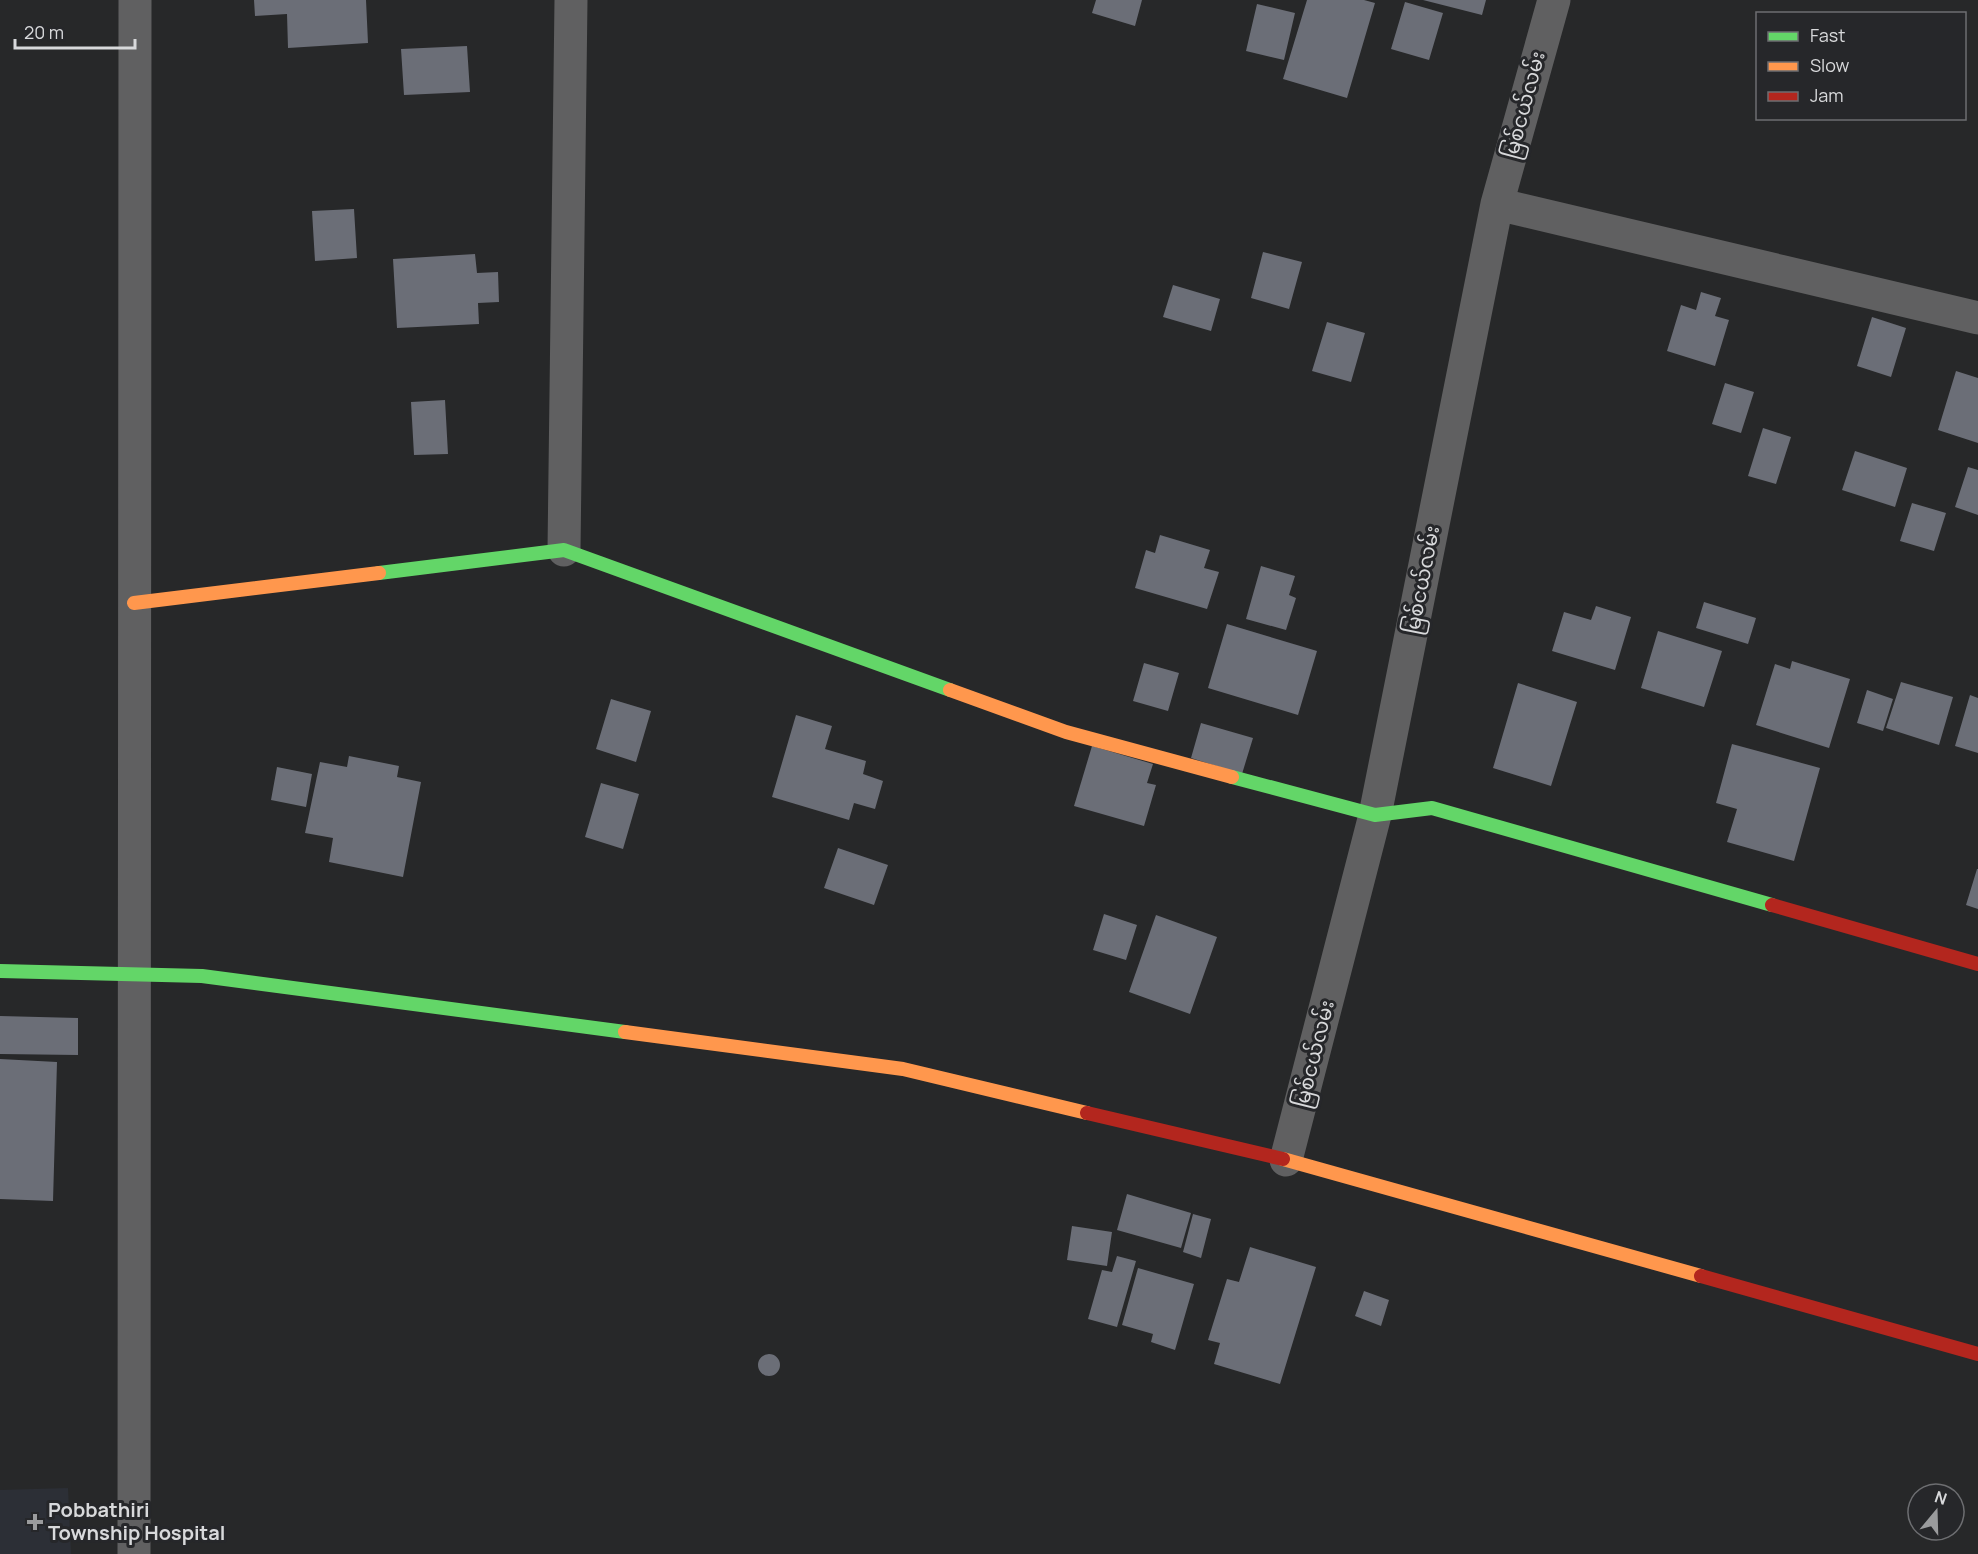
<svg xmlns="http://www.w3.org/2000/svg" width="1978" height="1554" viewBox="0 0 1978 1554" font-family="Manrope,'Noto Sans Myanmar',sans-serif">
	<rect width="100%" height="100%" fill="#272829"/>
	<path fill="#2c2f36" d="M68 1488 71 1554H0V1490Z"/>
	<path fill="#6b6e77" d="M254 0H366L368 43 288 48 287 14 255 16Z
		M1096 0H1142L1135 26 1092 13Z
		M1307 0H1364L1375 3 1347 98 1283 79Z
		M1423 0H1486L1482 15Z
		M1405 2 1443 13 1429 60 1391 49Z
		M1257 4 1295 13 1284 60 1246 51Z
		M467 46 470 92 404 95 401 49Z
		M354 209 357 258 315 261 312 211Z
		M1263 252 1302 262 1289 309 1251 298Z
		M475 254 477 273 498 272 499 302 478 303 479 324 397 328 393 259Z
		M1173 285 1220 299 1211 331 1163 317Z
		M1701 292 1721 298 1715 316 1729 320 1715 366 1667 351 1681 305 1696 310Z
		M1872 317 1906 328 1891 377 1857 366Z
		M1327 322 1365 333 1351 382 1312 371Z
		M1956 371 1978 378V443L1938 430Z
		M1725 383 1754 392 1741 433 1712 424Z
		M445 400 448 454 414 455 411 402Z
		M1763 428 1791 437 1776 484 1748 476Z
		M1855 451 1907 468 1895 507 1842 490Z
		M1968 467 1978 470V515L1955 507Z
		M1912 503 1946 513 1934 551 1900 541Z
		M1160 535 1210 550 1204 568 1219 572 1207 609 1135 588 1146 550 1155 553Z
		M1261 566 1295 576 1289 595 1296 598 1286 630 1246 619Z
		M1704 602 1756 618 1748 644 1696 628Z
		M1596 606 1631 617 1615 670 1552 651 1564 612 1591 620Z
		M1227 624 1317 651 1298 715 1208 688Z
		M1658 631 1722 651 1704 707 1641 688Z
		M1792 661 1850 679 1829 748 1756 725 1775 664 1790 669Z
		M1144 663 1179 673 1168 711 1133 701Z
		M1901 682 1953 697 1939 745 1886 728Z
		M1518 683 1577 702 1551 786 1493 768Z
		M1867 690 1893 699 1883 731 1857 723Z
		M1970 695 1978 698V753L1955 746Z
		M611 699 651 711 636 762 596 749Z
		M796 715 832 726 825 749 866 761 863 774 883 781 875 809 854 803 849 820 772 797Z
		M1201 723 1253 738 1242 774 1191 758Z
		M1732 744 1820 768 1794 861 1727 842 1737 809 1716 803Z
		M1092 746 1153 764 1147 783 1156 785 1144 826 1074 806Z
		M349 756 399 766 397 777 421 782 403 877 329 862 333 838 305 833 320 762 347 767Z
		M277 767 312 774 306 807 271 800Z
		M601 783 639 794 623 849 585 837Z
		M838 848 888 865 874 905 824 888Z
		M1977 869H1978V909L1966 905Z
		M1104 914 1137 925 1126 960 1093 950Z
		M1156 915 1217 937 1190 1014 1129 992Z
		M0 1016 78 1018V1055L0 1054Z
		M0 1059 57 1062 53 1201 0 1199Z
		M1127 1194 1191 1213 1181 1248 1117 1230Z
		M1193 1214 1211 1219 1201 1258 1183 1252Z
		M1072 1226 1112 1232 1107 1266 1067 1260Z
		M1250 1247 1316 1267 1280 1384 1214 1364 1220 1343 1208 1340 1227 1279 1239 1282Z
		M1117 1256 1136 1261 1117 1327 1088 1319 1102 1270 1112 1272Z
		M1138 1268 1194 1284 1175 1350 1151 1342 1153 1334 1122 1325Z
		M1364 1291 1389 1300 1381 1326 1355 1316Z
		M758 1365a11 11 0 1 1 22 0a11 11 0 1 1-22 0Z"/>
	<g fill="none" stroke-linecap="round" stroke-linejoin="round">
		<path stroke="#606061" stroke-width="33" d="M1497 204 1978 318
			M564 550 571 0
			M1286 1160 1375 815 1497 204 1554 0
			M134 1554 135 0"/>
		<path stroke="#63d668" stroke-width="14" d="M379 573 564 550 950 690
			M1232 777 1375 815 1432 808 1772 905
			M0 971 202 976 625 1032"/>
		<path stroke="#ff974d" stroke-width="14" d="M134 603 379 573
			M950 690 1066 732 1232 777
			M625 1032 903 1069 1087 1113
			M1283 1159 1701 1276"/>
		<path stroke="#b3261e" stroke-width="14" d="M1772 905 1978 964
			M1087 1113 1283 1159
			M1701 1276 1978 1354"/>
	</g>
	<path fill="#9a9b9d" stroke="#26272a" stroke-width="2" d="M32 1513h6v6h6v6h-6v6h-6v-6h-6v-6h6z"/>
	<g text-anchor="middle" stroke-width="6" stroke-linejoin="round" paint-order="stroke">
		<g font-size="20" fill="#d8d9db" stroke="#26272a">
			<text transform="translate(1524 105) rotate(-75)" y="7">မြစ်ငယ်လမ်း</text>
			<text transform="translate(1422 580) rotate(-79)" y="7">မြစ်ငယ်လမ်း</text>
			<text transform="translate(1314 1054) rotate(-76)" y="7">မြစ်ငယ်လမ်း</text>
		</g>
		<g font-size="20" font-weight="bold" fill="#d8d9db" stroke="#26272a" text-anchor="start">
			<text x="48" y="1517">Pobbathiri<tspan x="48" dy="23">Township Hospital</tspan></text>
		</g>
	</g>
	<rect x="1756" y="12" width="210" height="108" fill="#26272a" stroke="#6d6e71" stroke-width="1.5"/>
	<rect x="1768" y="32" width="30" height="9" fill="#63d668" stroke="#6d6e71" stroke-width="1.5"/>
	<text x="1810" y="42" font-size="18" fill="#d8d9db">Fast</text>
	<rect x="1768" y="62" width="30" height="9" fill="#ff974d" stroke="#6d6e71" stroke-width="1.5"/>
	<text x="1810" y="72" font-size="18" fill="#d8d9db">Slow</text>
	<rect x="1768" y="92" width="30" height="9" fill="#b3261e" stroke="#6d6e71" stroke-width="1.5"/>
	<text x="1810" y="102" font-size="18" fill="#d8d9db">Jam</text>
	<g transform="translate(1936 1512) rotate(19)"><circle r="28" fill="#26272a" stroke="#6d6e71" stroke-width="1.5"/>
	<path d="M0-4.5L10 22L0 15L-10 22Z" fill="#9a9b9d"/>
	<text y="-9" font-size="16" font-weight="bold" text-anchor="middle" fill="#d8d9db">N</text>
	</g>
	<path d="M15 39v9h120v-9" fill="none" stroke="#d8d9db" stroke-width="3"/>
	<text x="24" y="39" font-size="18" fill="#d8d9db" stroke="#26272a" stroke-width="4.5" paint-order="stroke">20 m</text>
</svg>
